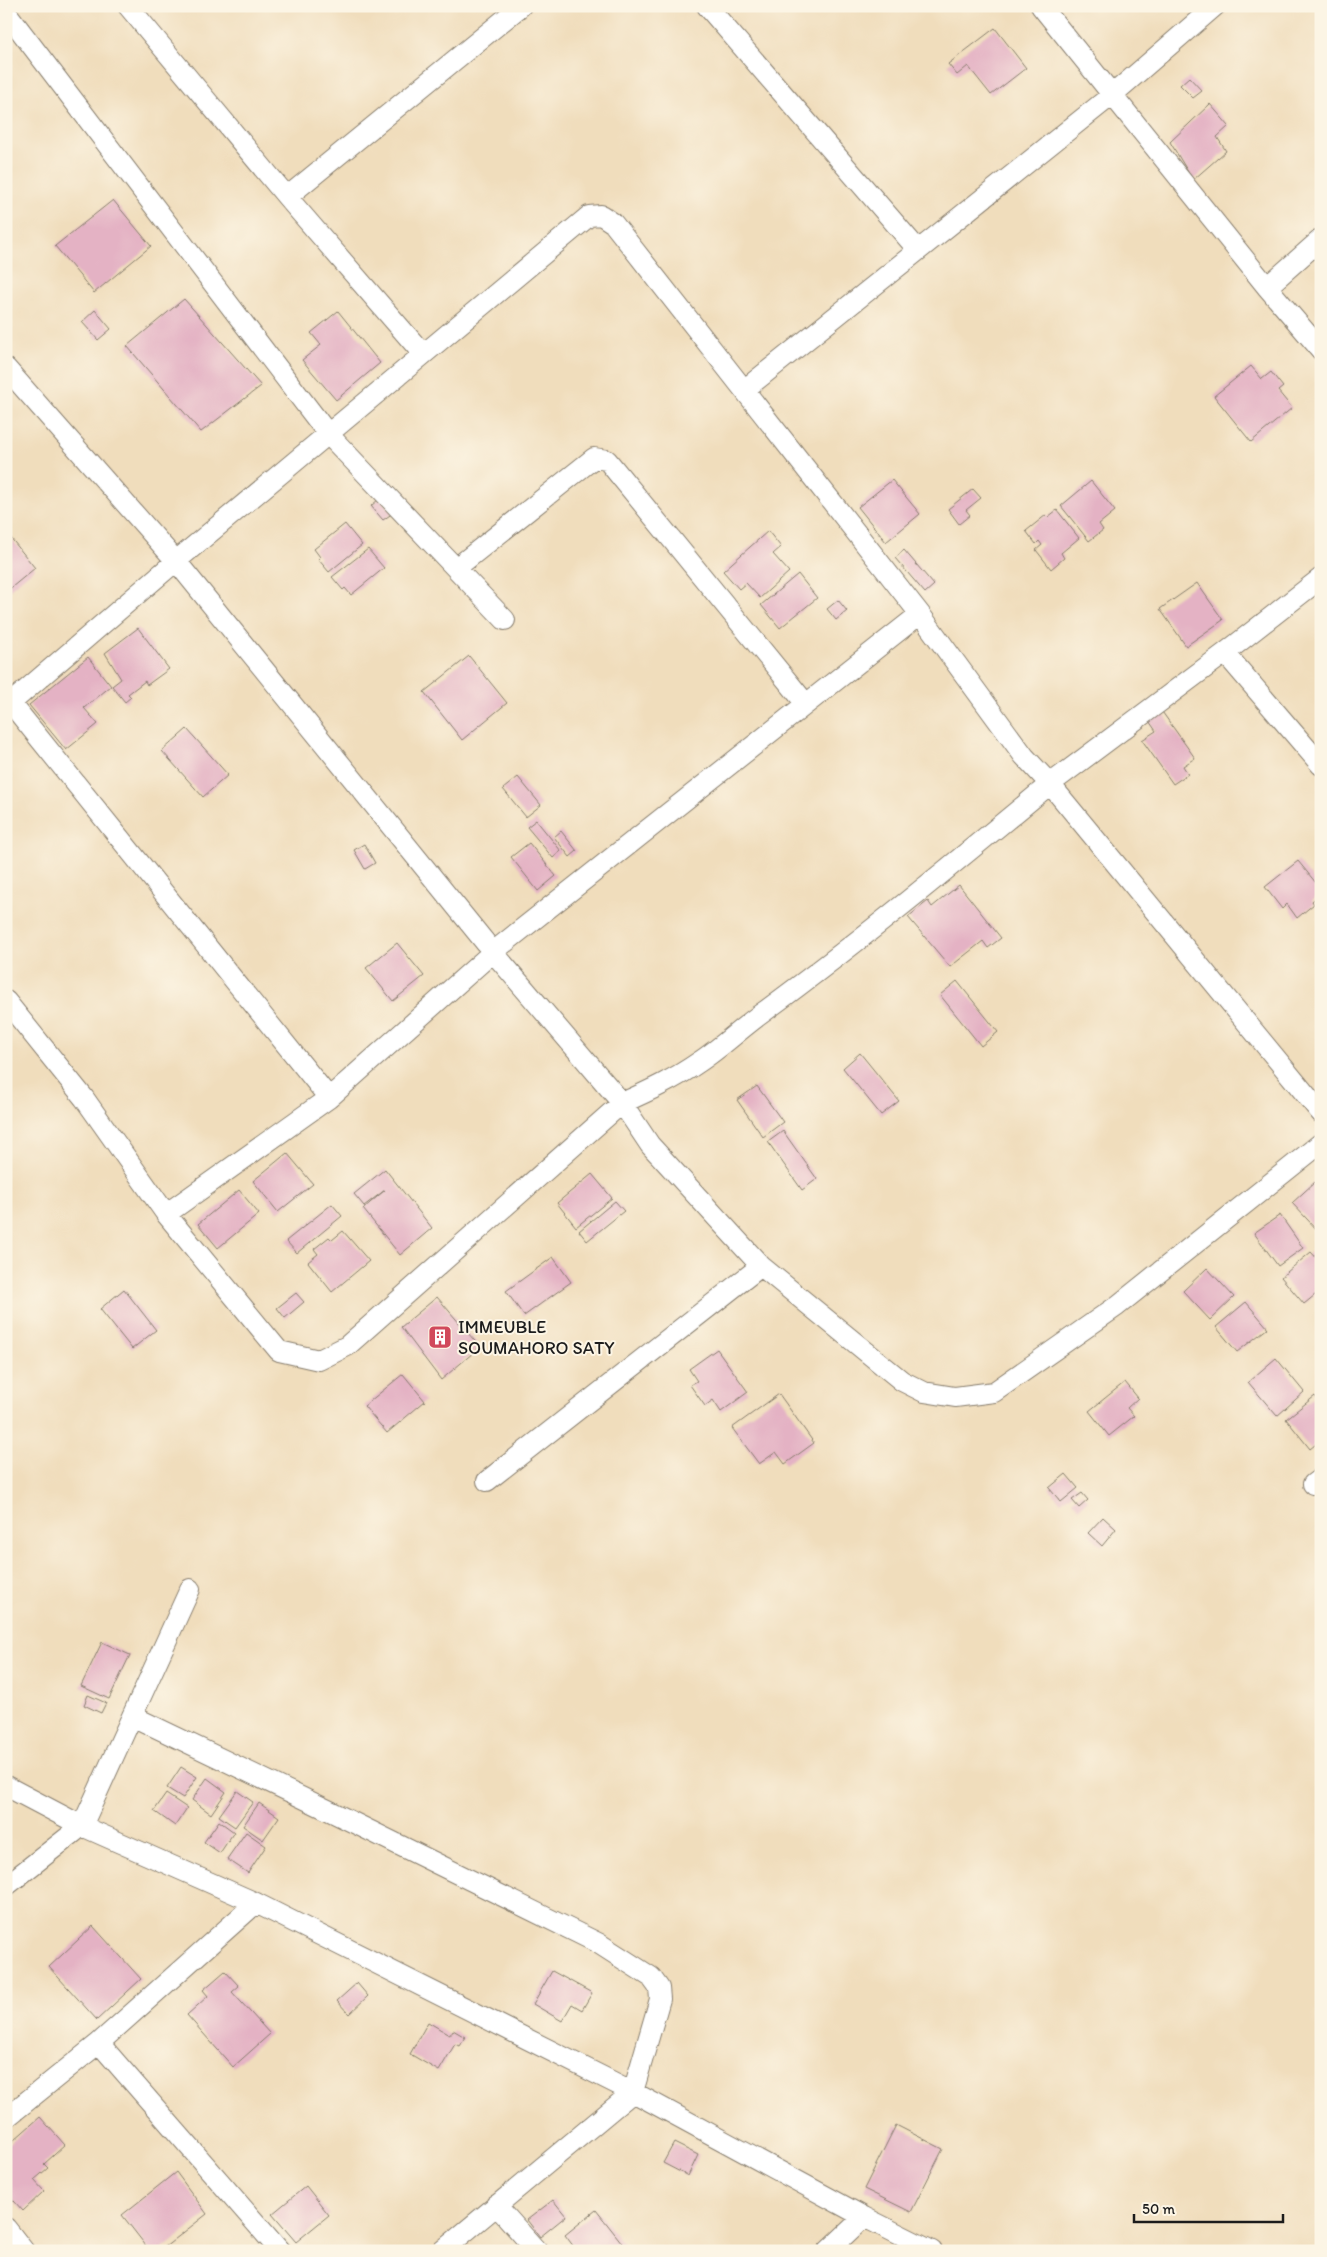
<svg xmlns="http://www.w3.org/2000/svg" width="1327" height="2257" viewBox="0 0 1327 2257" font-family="Itim,sans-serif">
	<rect width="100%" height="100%" fill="#fcf5e5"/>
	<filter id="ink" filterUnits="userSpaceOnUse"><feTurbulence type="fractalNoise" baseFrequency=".02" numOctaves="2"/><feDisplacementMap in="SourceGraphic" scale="10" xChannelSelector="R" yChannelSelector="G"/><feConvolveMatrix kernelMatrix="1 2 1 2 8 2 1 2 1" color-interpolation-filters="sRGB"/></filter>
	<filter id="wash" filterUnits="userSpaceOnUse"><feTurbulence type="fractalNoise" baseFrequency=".0096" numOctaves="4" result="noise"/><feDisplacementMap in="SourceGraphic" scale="20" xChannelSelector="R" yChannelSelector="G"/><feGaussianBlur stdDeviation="1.12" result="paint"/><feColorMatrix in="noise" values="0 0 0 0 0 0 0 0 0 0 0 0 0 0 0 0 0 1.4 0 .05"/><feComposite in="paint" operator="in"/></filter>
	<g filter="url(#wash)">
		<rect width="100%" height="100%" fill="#f0ddbc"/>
		<g id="blocks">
			<path fill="#e4b2c4" d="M995 28 1026 68 991 95 968 66 957 75 948 64Z
				M1189 77 1202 91 1193 98 1180 85Z
				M1210 104 1229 126 1217 137 1226 151 1193 180 1170 142Z
				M113 200 151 246 94 293 55 246Z
				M184 299 261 386 201 432 127 346Z
				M95 310 111 329 98 340 82 322Z
				M338 311 380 363 336 400 302 360 321 345 311 333Z
				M1251 366 1262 379 1271 372 1283 387 1278 391 1292 408 1251 442 1214 396Z
				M892 480 920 514 886 542 858 507Z
				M1091 481 1115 511 1099 524 1103 530 1089 541 1061 506Z
				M973 489 981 498 966 510 970 515 959 524 948 509Z
				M380 498 393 513 383 520 371 506Z
				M1057 510 1079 538 1061 553 1064 558 1051 569 1036 550 1042 545 1039 541 1036 544 1026 531 1046 515 1048 517Z
				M345 524 362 545 329 572 318 559 320 557 314 549Z
				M768 531 781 547 773 554 789 572 760 598 746 583 739 589 723 571Z
				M10 537 35 568 6 592V540Z
				M368 549 384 568 351 595 345 588 343 590 332 577Z
				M904 550 934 585 925 593 895 558Z
				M798 574 817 598 780 628 761 605Z
				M1197 583 1223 620 1186 646 1160 609Z
				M838 600 847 611 836 620 827 609Z
				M138 628 169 669 147 685 145 681 128 694 131 697 125 702 112 686 121 679 105 653Z
				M469 656 507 703 462 740 424 692Z
				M88 657 111 686 84 708 98 724 66 750 29 705Z
				M1160 709 1195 758 1183 766 1188 774 1173 784 1142 740 1156 731 1147 718Z
				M187 729 228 775 203 797 162 751Z
				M518 777 541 805 526 817 503 789Z
				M536 820 561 851 553 858 527 827Z
				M561 831 577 851 570 857 554 837Z
				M529 843 556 876 538 891 511 857Z
				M364 844 375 863 365 869 354 850Z
				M1298 861 1321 889V894L1312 901 1314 904 1297 918 1287 904 1282 909 1265 887Z
				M959 885 1001 938 988 948 983 941 950 967 908 917 928 901 932 907Z
				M397 943 424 976 393 1001 366 968Z
				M957 981 998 1032 981 1046 940 995Z
				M860 1053 899 1101 881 1115 843 1068Z
				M757 1086 783 1122 763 1137 737 1100Z
				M783 1131 817 1179 802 1190 768 1142Z
				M287 1153 313 1184 278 1212 253 1181Z
				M385 1169 432 1228 400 1255 363 1209 385 1190 364 1206 354 1194Z
				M592 1174 612 1198 576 1227 557 1203Z
				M1315 1182 1321 1188V1234L1292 1203Z
				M239 1190 259 1214 218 1248 198 1224Z
				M615 1201 624 1211 587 1241 579 1231Z
				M332 1204 342 1216 297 1253 286 1241Z
				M1280 1215 1303 1248 1278 1266 1254 1233Z
				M343 1231 369 1261 332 1292 308 1262 318 1254 314 1249 329 1237 332 1240Z
				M1311 1252 1321 1263V1290L1304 1304 1281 1277Z
				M553 1257 571 1282 524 1316 506 1291Z
				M1207 1268 1234 1297 1210 1320 1183 1291Z
				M124 1289 156 1330 132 1349 100 1309Z
				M296 1293 304 1302 285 1318 277 1308Z
				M437 1297 480 1347 441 1380 401 1327Z
				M1246 1302 1268 1328 1237 1352 1216 1327Z
				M717 1349 748 1392 721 1412 713 1400 705 1406 690 1385 697 1381 689 1369Z
				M1276 1358 1304 1392 1277 1416 1248 1382Z
				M403 1374 425 1401 387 1433 364 1406Z
				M1125 1382 1138 1398 1127 1408 1134 1416 1109 1436 1089 1411Z
				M779 1394 814 1443 785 1464 776 1452 759 1464 732 1428Z
				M1315 1396 1321 1404V1440L1310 1449 1286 1419Z
				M1066 1474 1078 1488 1061 1502 1049 1488Z
				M1082 1493 1088 1500 1079 1508 1072 1500Z
				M1103 1517 1116 1529 1102 1546 1088 1533Z
				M102 1642 130 1655 109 1699 81 1686Z
				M88 1695 106 1703 101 1713 84 1705Z
				M181 1767 197 1777 183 1798 167 1788Z
				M207 1778 226 1792 211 1814 192 1800Z
				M237 1791 253 1802 235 1827 219 1816Z
				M166 1794 187 1808 175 1826 154 1811Z
				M259 1803 279 1817 263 1840 243 1826Z
				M219 1821 234 1832 220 1853 204 1842Z
				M246 1832 266 1846 248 1873 227 1859Z
				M93 1926 141 1979 97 2020 49 1967Z
				M225 1971 239 1986 232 1992 270 2034 233 2067 187 2015 208 1996 203 1990Z
				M552 1971 592 1993 582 2010 572 2004 562 2021 533 2004Z
				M357 1983 368 1996 349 2014 337 2001Z
				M428 2022 450 2035 453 2030 465 2037 459 2046 455 2044 439 2071 410 2054Z
				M40 2117 65 2145 44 2164 48 2168 34 2180 44 2191 23 2211 6 2192V2147Z
				M896 2125 943 2149 911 2212 864 2189Z
				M674 2143 698 2155 688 2176 663 2163Z
				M176 2172 207 2214 160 2251H150L122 2215Z
				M306 2186 329 2215 296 2242 272 2214Z
				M553 2200 566 2216 540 2237 527 2220Z
				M596 2210 626 2248 622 2251H577L565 2235Z"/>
		</g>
	</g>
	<g filter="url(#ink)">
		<use href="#blocks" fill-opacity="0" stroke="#867c6c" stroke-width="1"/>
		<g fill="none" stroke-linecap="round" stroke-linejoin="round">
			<g stroke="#867c6c" stroke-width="22">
				<path id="street" d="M128 6 287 197 423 354
					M707 6 918 250
					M1041 6 1267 287 1321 350
					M6 12 328 434 505 620
					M287 197 521 6
					M1267 287 1321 239
					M6 368 176 561 493 952 622 1103 650 1145 761 1266 902 1381 924 1392 955 1397 994 1392 1117 1306 1321 1143
					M744 390 1112 95 1215 6
					M456 568 594 458 607 460 806 704
					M1225 653 1321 765
					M6 697 329 1098
					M6 707 176 561 589 216 601 215 613 223 920 614 1024 756 1050 784 1225 653 1321 578
					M6 1001 84 1098 166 1214 279 1351 319 1360 347 1346 622 1103C649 1091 675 1079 699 1062 722 1047 742 1027 765 1011 863 939 956 862 1050 784L1321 1113
					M166 1214 329 1098 493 952 920 614
					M487 1481 761 1266
					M1313 1484 1321 1478
					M132 1716 332 1812 598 1943 651 1977 659 1988 660 1999 633 2092 442 2251
					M6 1786 82 1826 256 1903 633 2092 864 2217 932 2251
					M6 1886 82 1826 190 1589
					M99 2043 280 2251
					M6 2118 99 2043 256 1903
					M496 2205 537 2251
					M6 2228 24 2251
					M828 2251 864 2217"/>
			</g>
			<use href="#street" stroke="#fff" stroke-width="20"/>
		</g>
	</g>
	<defs>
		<g id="building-square" transform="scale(1.25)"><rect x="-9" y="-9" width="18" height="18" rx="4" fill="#d1495b" stroke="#fcf5e5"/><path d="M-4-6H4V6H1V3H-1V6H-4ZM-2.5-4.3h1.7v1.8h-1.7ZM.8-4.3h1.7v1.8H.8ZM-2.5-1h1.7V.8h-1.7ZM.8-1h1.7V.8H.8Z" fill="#fff"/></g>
	</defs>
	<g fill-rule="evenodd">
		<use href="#building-square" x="440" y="1337"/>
	</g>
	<g text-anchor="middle" stroke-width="4" stroke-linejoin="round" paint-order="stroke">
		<g font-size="18" fill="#1c1c1c" stroke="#fcf5e5" text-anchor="start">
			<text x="458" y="1333">IMMEUBLE<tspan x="458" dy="21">SOUMAHORO SATY</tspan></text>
		</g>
	</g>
	<rect width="1327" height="2257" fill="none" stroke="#fcf5e5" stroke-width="25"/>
	<path d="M1134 2214v8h149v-8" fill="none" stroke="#1c1c1c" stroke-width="2.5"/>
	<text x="1142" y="2214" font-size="15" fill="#1c1c1c" stroke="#fcf5e5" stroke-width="4" paint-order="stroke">50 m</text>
</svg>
